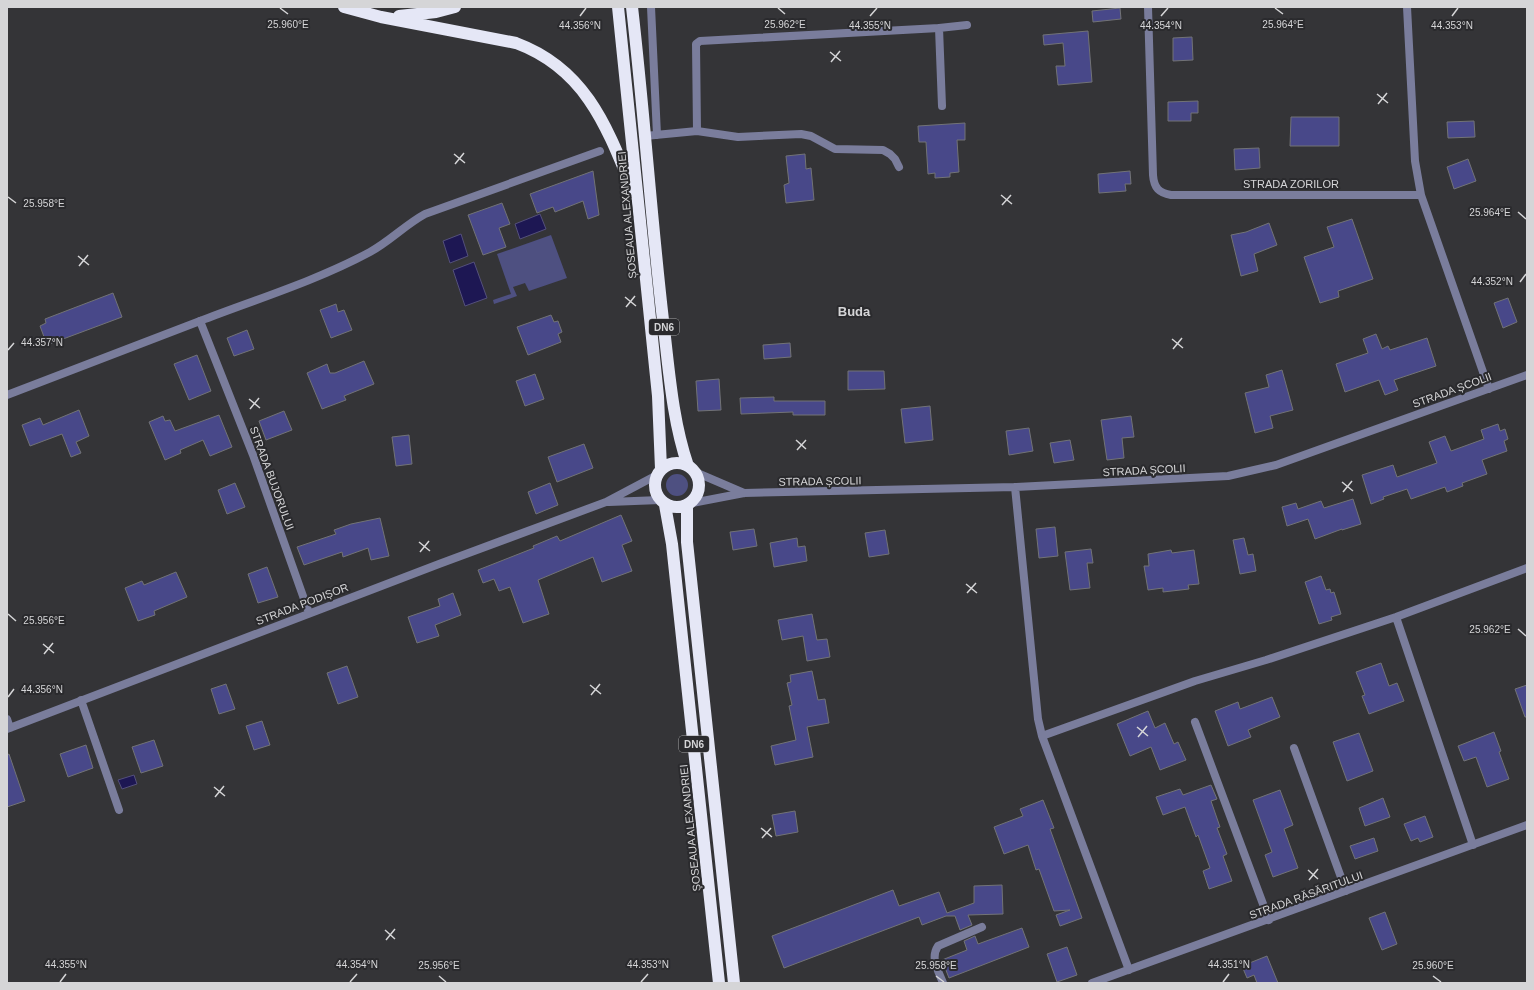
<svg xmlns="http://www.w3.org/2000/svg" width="1534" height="990" viewBox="0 0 1534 990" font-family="Helvetica,sans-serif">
	<rect width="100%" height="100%" fill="#343437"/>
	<path fill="#4e5081" d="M551 235 567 278 529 291 525 283 513 287 517 296 494 304 493 300 511 294 497 254Z
		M666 485a11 11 0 1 1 22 0a11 11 0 1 1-22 0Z"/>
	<path fill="#1d1753" stroke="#54507b" d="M540 214 546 229 520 239 515 224Z
		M461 234 468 256 450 263 443 241Z
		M474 262 487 298 465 306 453 270Z
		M134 775 137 784 122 789 118 780Z"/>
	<path fill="#484889" stroke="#727376" d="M1120 8 1121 19 1093 22 1092 11Z
		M1088 31 1092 82 1058 85 1056 66H1065L1063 43 1044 45 1043 35Z
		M1192 37 1193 60 1173 61V38Z
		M1198 101V113H1191V121H1168V102Z
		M1291 117H1339V146H1290Z
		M1474 121 1475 137 1448 138 1447 122Z
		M965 123V140H957L959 172 950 173V177L935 178V173L928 174 926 142H919L918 126Z
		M1259 148 1260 168 1235 170 1234 149Z
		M805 154 806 169 811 168 814 200 786 203 784 185 789 183 786 156Z
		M1468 159 1476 181 1454 189 1447 167Z
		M593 171 599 215 588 219 583 201 555 212 553 207 537 213 530 194Z
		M1130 171 1131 184H1125L1126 191 1099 193 1098 174Z
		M502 203 510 224 499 228 506 247 483 255 468 215Z
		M1352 219 1373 279 1338 291 1339 297 1320 303 1304 257 1334 247 1327 227Z
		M1269 223 1277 245 1254 254 1258 271 1241 276 1231 235 1246 232Z
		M113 293 122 317 47 345 40 326 46 323 45 319Z
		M1508 298 1517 322 1503 328 1494 303Z
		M336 304 338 312 344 310 352 330 331 338 320 310Z
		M551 315 554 322 558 321 562 332 558 334 561 342 528 355 517 327Z
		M247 330 254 349 234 356 227 338Z
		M1376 334 1382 349 1388 346 1390 350 1427 338 1436 366 1394 380 1398 390 1385 395 1379 380 1345 392 1336 364 1368 353 1363 339Z
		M790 343 791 357 764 359 763 345Z
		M197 355 211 391 189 400 174 364Z
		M364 361 374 384 344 396 346 400 322 409 307 373 327 364 330 373H335Z
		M1282 370 1293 410 1270 416 1273 428 1255 433 1245 393 1269 387 1266 375Z
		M848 371H884L885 389 848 390Z
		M535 374 544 399 525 406 516 381Z
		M719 379 721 410 698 411 696 381Z
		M774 397V401H825V415H793V412L741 414 740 398Z
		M930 406 933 440 905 443 901 409Z
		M79 410 89 436 76 442 81 453 71 457 62 434 30 446 22 425 40 418 43 425Z
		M284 411 292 430 266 440 259 421Z
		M219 415 232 447 210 456 203 440 180 450 181 453 165 460 149 422 163 416 165 421 170 420 175 431Z
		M1131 416 1134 437 1122 438 1124 458 1107 460 1101 420Z
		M1498 424 1500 431 1505 429 1508 439 1504 441 1507 451 1482 460 1487 474 1462 483 1463 486 1447 492 1445 487 1411 499 1407 489 1383 497 1384 499 1371 504 1362 475 1393 465 1397 477 1437 463 1429 442 1445 436 1451 451 1484 439 1481 430Z
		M1029 428 1033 451 1009 455 1006 431Z
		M409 435 412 464 396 466 392 437Z
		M1070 440 1074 460 1054 463 1050 443Z
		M584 444 593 468 557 482 548 457Z
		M235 483 245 507 227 514 218 490Z
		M550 483 558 505 536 514 528 492Z
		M1353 499 1361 524 1342 530V529L1315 539 1308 519 1287 526 1282 507 1296 503 1298 509 1321 501 1324 508Z
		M621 515 632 541 622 545 632 571 602 582 593 557 538 580 549 614 523 623 510 587 499 591 494 579 483 583 478 570 534 548 533 546 557 536 560 541Z
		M380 518 389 556 371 560 368 548 343 557 342 552 304 565 297 547 336 534 334 530 351 524Z
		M1055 527 1058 556 1039 558 1036 529Z
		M754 529 757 546 733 550 730 532Z
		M885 530 889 554 869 557 865 533Z
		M797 538 798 547 805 546 807 561 774 567 770 543Z
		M1244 538 1248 555 1253 554 1256 571 1240 574 1233 540Z
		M1091 549 1093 563H1087L1090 588 1070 590 1065 552Z
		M1171 550 1172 553 1194 550 1199 584 1188 585 1189 589 1163 592V588L1148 590 1144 566H1149L1148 554Z
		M267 567 278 597 258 603 248 574Z
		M176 572 187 597 154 611 155 615 138 621 125 588 142 581 144 585Z
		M1321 576 1326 590 1330 589 1331 593 1334 592 1341 614 1331 617 1332 620 1319 624 1305 582Z
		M453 593 461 615 435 625 439 636 417 643 408 617 440 606 438 599Z
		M812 614 817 640 827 639 830 657 807 661 803 636 782 640 778 620Z
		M1381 663 1389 686 1397 683 1404 701 1369 714 1362 696 1365 695 1356 672Z
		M347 666 358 697 338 704 327 673Z
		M812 671 818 700 825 699 829 723 807 727 813 757 775 765 771 746 796 740 789 706 792 705 787 683 791 682 790 675Z
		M226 684 235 709 219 714 211 689Z
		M1527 685V717H1525L1515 689Z
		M1272 697 1280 717 1248 730 1251 737 1228 746 1215 711 1238 702 1240 709Z
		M1148 711 1155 728 1165 723 1174 744 1178 742 1186 760 1160 770 1151 747 1130 756 1117 724Z
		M262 721 270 745 254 750 246 726Z
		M1494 732 1501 751 1499 752 1509 779 1487 787 1476 757 1464 761 1458 746Z
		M1359 733 1373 771 1347 781 1333 742Z
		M154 740 163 766 141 773 132 747Z
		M86 745 93 768 68 777 60 754Z
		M9 754 25 801 7 807V755Z
		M1211 785 1217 799 1211 801 1220 827 1217 828 1227 854 1223 856 1232 881 1209 889 1203 871 1210 868 1198 835 1196 837 1185 807 1163 815 1156 797 1180 789 1183 795Z
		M1280 790 1293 825 1284 829 1298 868 1273 877 1265 855 1272 852 1253 800Z
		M1383 798 1390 817 1365 826 1359 808Z
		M1043 800 1054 828 1050 829 1082 918 1060 926 1056 915 1070 910 1054 911 1039 869 1036 870 1028 845 1004 854 994 827 1023 816 1020 809Z
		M795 811 798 832 776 836 772 815Z
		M1425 816 1433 837 1420 842 1418 838 1411 841 1404 824Z
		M1374 838 1378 851 1355 859 1350 846Z
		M1002 885 1003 914 968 915 972 925 960 930 955 916H946L922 925 919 917 784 968 772 936 893 890 899 906 939 892 947 913 974 903V886Z
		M1385 912 1397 944 1382 950 1369 918Z
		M1022 928 1029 947 949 978 942 960 967 950 964 941 975 936 978 944Z
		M1067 947 1077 975 1057 982 1047 954Z
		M1267 956 1278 983H1257L1254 975 1247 978 1242 966Z"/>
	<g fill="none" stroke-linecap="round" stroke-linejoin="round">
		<path stroke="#7a7d9c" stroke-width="8" d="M939 28 967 25
			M697 131 696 44 700 41 939 28 942 106
			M200 321C257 299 316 281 370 252 390 241 405 225 425 214L600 151"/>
		<path stroke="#7a7d9c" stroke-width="8" d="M651 7 657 135
			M1148 7 1153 175C1154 188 1159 193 1171 195H1421
			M1407 7 1415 161 1421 195 1489 389
			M645 136 697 131 738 137 801 134 811 136 835 149 883 150 890 154 895 159 899 167
			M7 395 200 321 253 455 309 613
			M695 472 744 493
			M1015 487 1038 719 1042 736 1129 970
			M609 502 660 500
			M692 503 744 493 1015 487 1228 476 1276 465 1527 375
			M1396 617 1473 845
			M81 700 119 810
			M7 719 10 728
			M1195 722 1269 920
			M7 729 439 564 606 502 657 475
			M1042 736 1195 681 1266 660 1396 617 1527 568
			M1294 748 1346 891
			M943 983C938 970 930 958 938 946L982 927
			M1092 983 1527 825"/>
		<path stroke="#e5e7f6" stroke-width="12" d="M344 7 381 17 516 43C586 69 607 127 633 191
			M618 7 658 396 661 469
			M632 7C644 111 651 216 663 320 669 369 672 419 688 466
			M399 16 436 12 455 7
			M655 485a22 22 0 1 1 44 0a22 22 0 1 1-44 0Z
			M665 505 672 544 719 983
			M687 506V542L734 983"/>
	</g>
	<path fill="none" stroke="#d5d5d7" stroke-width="1.5" d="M280 8 288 14M778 8 785 14M1275 8 1283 14M580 16 586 8M870 16 877 8M1161 16 1168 8M1452 16 1458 8M830 52 841 61M831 62 840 51M1377 94 1388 103M1378 104 1387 93M454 154 465 163M455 164 464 153M1001 195 1012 204M8 197 16 203M1002 205 1011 195M1518 212 1526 219M78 256 89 265M79 266 88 255M1520 282 1526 274M625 297 636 306M626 307 635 296M1172 339 1183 348M1173 349 1182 338M8 350 14 343M249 399 260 408M250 409 259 398M796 440 806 449M797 450 806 440M1342 482 1353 491M1343 492 1352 481M419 542 430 551M420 552 429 541M966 584 977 593M967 593 976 583M8 614 16 621M1518 629 1526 636M43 644 54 653M44 654 53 643M590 685 601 694M591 695 600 684M8 697 14 689M1137 727 1148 736M1138 737 1147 726M214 787 225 796M215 797 224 786M761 828 772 837M762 838 771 828M1308 870 1318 879M1309 880 1318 869M385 930 395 939M386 940 395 929M439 976 446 982M936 976 944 982M1433 976 1441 982M60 982 66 974M350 982 357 974M641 982 648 974M1223 982 1229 974"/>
	<g text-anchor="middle" stroke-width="4" stroke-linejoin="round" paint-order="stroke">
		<g fill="#2a2a2d" stroke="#a2a2a4" stroke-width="1">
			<rect x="649" y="319" width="30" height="16" rx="3"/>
			<rect x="679" y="736" width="30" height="16" rx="3"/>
		</g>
		<g font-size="10" font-weight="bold" fill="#d5d5d7">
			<text x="664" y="331">DN6</text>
			<text x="694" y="748">DN6</text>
		</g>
		<g font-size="11" fill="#d5d5d7" stroke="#2a2a2d">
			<text x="1291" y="188">STRADA ZORILOR</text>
			<text transform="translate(627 215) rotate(-95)" y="4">ȘOSEAUA ALEXANDRIEI</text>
			<text transform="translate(1452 390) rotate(-20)" y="4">STRADA ȘCOLII</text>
			<text transform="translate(1144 470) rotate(-3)" y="4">STRADA ȘCOLII</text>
			<text transform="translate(272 478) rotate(70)" y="4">STRADA BUJORULUI</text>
			<text transform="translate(820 481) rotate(-1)" y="4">STRADA ȘCOLII</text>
			<text transform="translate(302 604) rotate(-21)" y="4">STRADA PODIȘOR</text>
			<text transform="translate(690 828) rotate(-96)" y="4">ȘOSEAUA ALEXANDRIEI</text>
			<text transform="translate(1306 895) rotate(-20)" y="4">STRADA RĂSĂRITULUI</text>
		</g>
		<g font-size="13" font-weight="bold" fill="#d5d5d7" stroke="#2a2a2d">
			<text x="854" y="316">Buda</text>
		</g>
	</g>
	<g font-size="10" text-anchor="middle" fill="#d5d5d7" stroke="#2a2a2d" stroke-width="4" stroke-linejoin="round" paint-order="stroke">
		<text x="288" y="28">25.960°E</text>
		<text x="1283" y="28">25.964°E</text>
		<text x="785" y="28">25.962°E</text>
		<text x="580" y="29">44.356°N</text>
		<text x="870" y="29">44.355°N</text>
		<text x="1161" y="29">44.354°N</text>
		<text x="1452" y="29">44.353°N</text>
		<text x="44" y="207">25.958°E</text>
		<text x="1490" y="216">25.964°E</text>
		<text x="1492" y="285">44.352°N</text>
		<text x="42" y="346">44.357°N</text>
		<text x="44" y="624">25.956°E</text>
		<text x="1490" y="633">25.962°E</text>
		<text x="42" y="693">44.356°N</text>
		<text x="66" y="968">44.355°N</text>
		<text x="357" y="968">44.354°N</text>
		<text x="648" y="968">44.353°N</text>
		<text x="1229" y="968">44.351°N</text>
		<text x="439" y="969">25.956°E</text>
		<text x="936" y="969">25.958°E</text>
		<text x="1433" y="969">25.960°E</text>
	</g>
	<rect width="1534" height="990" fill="none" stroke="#d5d5d7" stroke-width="16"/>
</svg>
